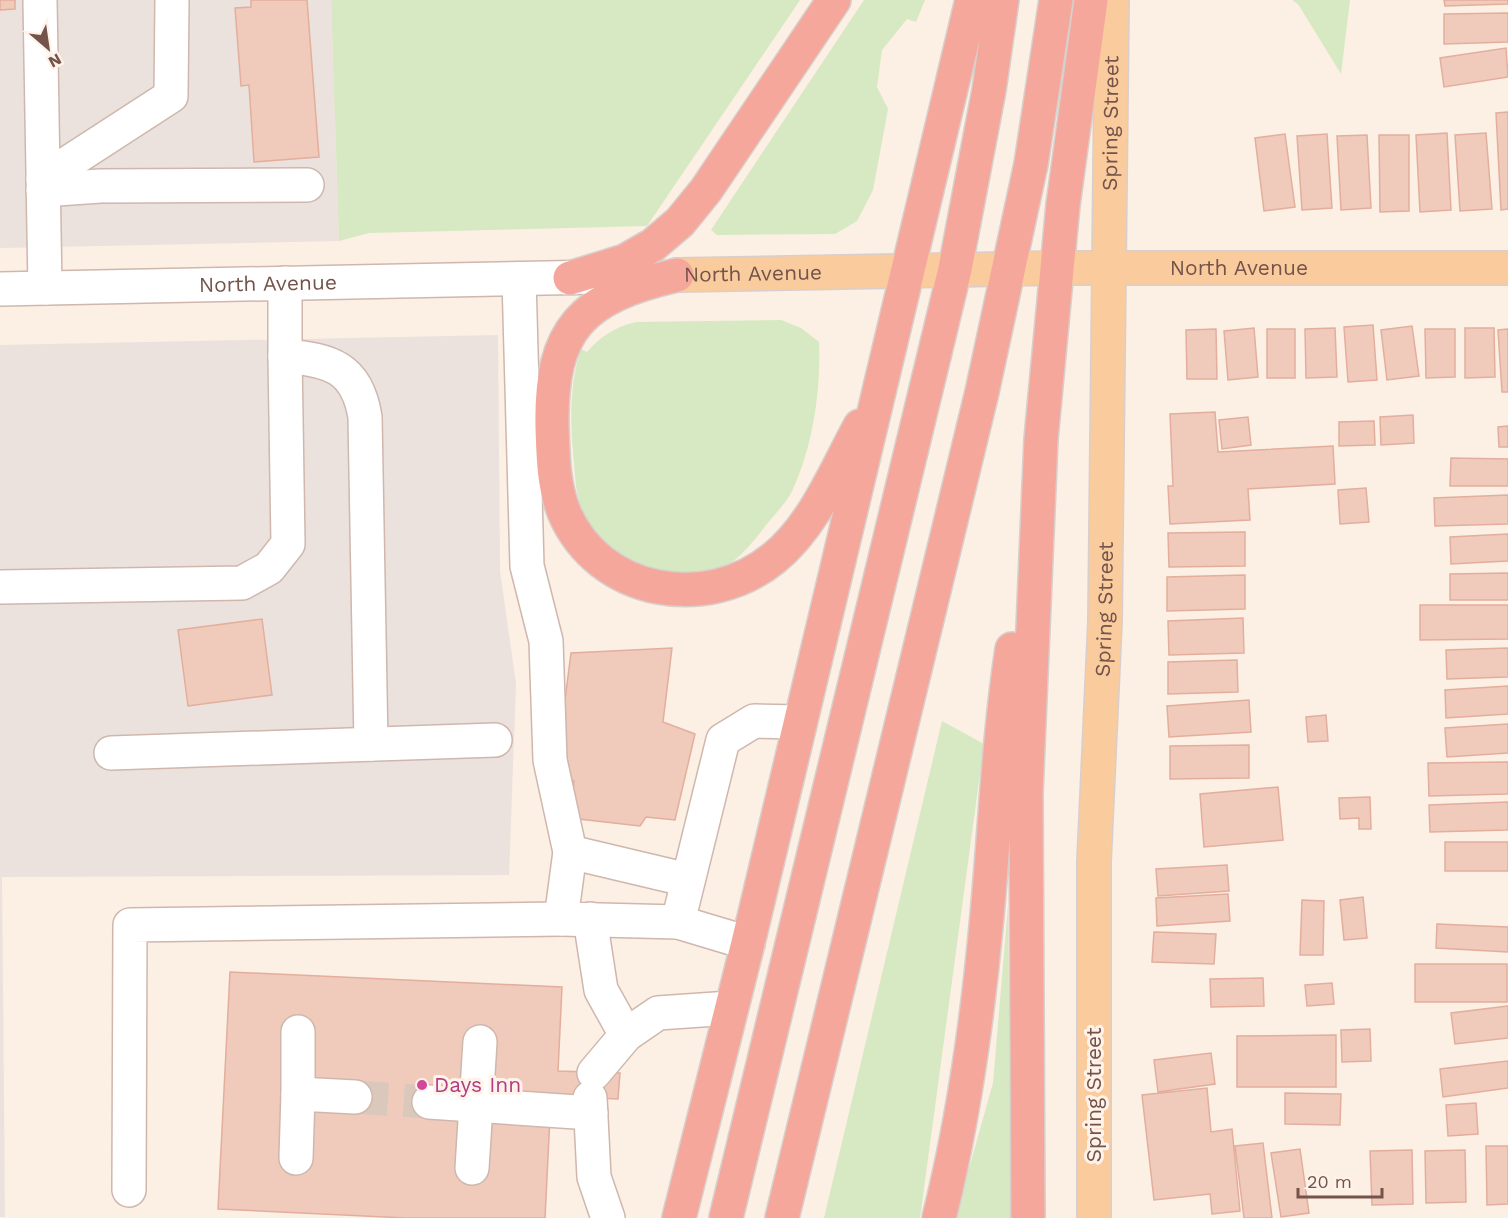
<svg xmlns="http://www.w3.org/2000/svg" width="1508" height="1218" viewBox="0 0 1508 1218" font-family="'Work Sans',sans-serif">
	<rect width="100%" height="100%" fill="#fcefe3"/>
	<path fill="#ebe2de" d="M0 0H331L339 241 0 248Z
		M498 335 500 571 516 684 509 875 2 877 5 1217H0V345Z"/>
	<path fill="#d6e9c2" d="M331 0H800L647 226 369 233 339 241Z
		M864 0H925L916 22 907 19 882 50 877 87 888 109 873 190 857 221 835 234 717 235 711 230Z
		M1292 0H1350L1341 74 1298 4Z
		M781 320 801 328 819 342C821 390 813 445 793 489 787 502 775 514 766 525 754 541 742 556 725 567 719 571 710 571 703 573 659 582 605 555 584 515 575 496 575 472 573 452 570 418 570 382 581 349L587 352C601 336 615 327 636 322Z
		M942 721 984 744 920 1218H824Z
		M1008 906 1011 1218H955L993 1083Z"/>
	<path fill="#f0cabb" stroke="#e3ae9c" stroke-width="1.5" d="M0 0H15V9L0 10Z
		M251 0H307L319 157 254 162 249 85 241 86 235 8 251 7Z
		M1444 0H1508V4L1445 6Z
		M1508 13V42L1444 44V14Z
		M1506 48 1508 77 1444 87 1440 58Z
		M1508 112V209L1501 210 1496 113Z
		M1447 133 1451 210 1420 212 1416 135Z
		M1486 133 1492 209 1460 211 1455 135Z
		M1285 134 1295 207 1264 211 1255 138Z
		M1327 134 1332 208 1302 210 1297 136Z
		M1367 135 1371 208 1341 210 1337 136Z
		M1379 135H1409V211L1380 212Z
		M1373 325 1377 380 1348 382 1344 327Z
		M1412 326 1419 376 1387 380 1381 330Z
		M1254 328 1258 377 1228 380 1224 331Z
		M1335 328 1337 377 1306 378 1305 329Z
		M1465 328H1494L1495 377 1465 378Z
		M1216 329 1217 379H1187L1186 330Z
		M1267 329H1295V378H1267Z
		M1425 329H1455V377L1426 378Z
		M1508 329V392H1502L1498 330Z
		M1215 412 1218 452 1333 446 1335 484 1248 489 1250 520 1170 524 1168 486H1173L1170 414Z
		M1413 415 1414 443 1381 445 1380 417Z
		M1248 417 1251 445 1222 449 1219 420Z
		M1374 421 1375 445 1339 446V422Z
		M1508 426V447H1499L1498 427Z
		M1451 458 1508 459V486H1450Z
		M1366 488 1369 522 1340 524 1338 490Z
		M1508 495V524L1435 526 1434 498Z
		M1245 532V566L1169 567 1168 533Z
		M1508 534V561L1451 564 1450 537Z
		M1508 573V600H1450V574Z
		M1245 575V609L1167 611V577Z
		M1420 605H1508V639L1420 640Z
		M1243 618 1244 653 1169 655 1168 621Z
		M262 619 272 695 188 706 178 630Z
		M672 648 663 722 695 734 675 820 646 817 640 826 570 818 574 781 555 778 571 653Z
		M1508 648V677L1447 679 1446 650Z
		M1237 660 1238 692 1168 694V662Z
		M1508 686V714L1446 718 1445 690Z
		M1249 700 1251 732 1169 737 1167 706Z
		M1326 715 1328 741 1308 742 1306 717Z
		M1508 724V753L1447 757 1445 728Z
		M1249 745V778L1170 779V746Z
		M1508 762V794L1429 796 1428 763Z
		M1278 787 1283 840 1204 847 1200 794Z
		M1370 797 1371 829H1359V818L1340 819 1339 798Z
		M1508 802V830L1430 832 1429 805Z
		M1445 842H1508V871H1445Z
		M1227 865 1229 891 1158 896 1156 869Z
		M1228 894 1230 921 1157 926 1156 898Z
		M1363 897 1367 938 1344 940 1340 900Z
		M1302 900 1324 901 1323 955H1300Z
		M1437 924 1508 927V952L1436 948Z
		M1154 932 1216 934 1214 964 1152 962Z
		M1415 964H1507V1002H1415Z
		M230 972 562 987 558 1071 620 1073 618 1099 551 1096 545 1218H406L218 1209Z
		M1263 978 1264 1006 1211 1007 1210 979Z
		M1332 983 1334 1004 1307 1006 1305 985Z
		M1508 1006V1038L1455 1044 1451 1013Z
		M1370 1029 1371 1061 1342 1062 1341 1030Z
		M1336 1035V1087H1237V1036Z
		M1211 1053 1215 1084 1158 1092 1154 1060Z
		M1508 1061V1088L1443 1097 1440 1069Z
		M1207 1088 1211 1132 1232 1129 1240 1211 1212 1214 1210 1194 1154 1200 1142 1095Z
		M1285 1093 1341 1094 1340 1125 1285 1124Z
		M1476 1103 1478 1134 1448 1136 1446 1105Z
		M1263 1143 1272 1218H1244L1235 1146Z
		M1486 1146H1508V1204L1487 1205Z
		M1300 1149 1309 1213 1281 1217 1271 1153Z
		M1412 1150 1413 1204 1372 1205 1370 1151Z
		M1465 1150 1466 1202 1426 1203 1425 1151Z"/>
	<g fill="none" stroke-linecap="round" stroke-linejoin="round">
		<path stroke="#dac8bd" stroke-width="33" stroke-dasharray="33 16" stroke-linecap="butt" d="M355 1097 429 1102"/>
		<g stroke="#cfb7ad" stroke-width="36">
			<g id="minor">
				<path d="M40 0 45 288"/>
				<path d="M43 179 171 96 172 0"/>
				<path d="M43 190 100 186 307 185"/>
				<path d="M519 279 527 566 546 641 550 760 570 852"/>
				<path d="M285 283V356C330 360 357 367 365 417L371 744"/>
				<path id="s1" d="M0 289 598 277"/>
				<path d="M0 587 242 583 269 568 288 544 285 356"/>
				<path d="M111 753 495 740"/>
				<path d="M590 919 601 990 626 1035"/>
				<path d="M678 922 561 919 570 852 688 880"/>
				<path d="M748 943 678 922 723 740 754 721 800 722"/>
				<path d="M594 1073 626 1035 658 1013 730 1008"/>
				<path d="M298 1094V1032"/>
				<path d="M590 1098 594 1177 608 1218"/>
				<path d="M429 1102 591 1113"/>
				<path d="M296 1158 298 1094 355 1097"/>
				<path d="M472 1168 480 1042"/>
				<path d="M129 1190 130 925 561 919"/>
			</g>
		</g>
		<g stroke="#d8cfcc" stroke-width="36">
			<g id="major">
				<path id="s2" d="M677 275 1056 268H1508"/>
				<path id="s3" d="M1094 1218V862L1105 621 1112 0"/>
			</g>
		</g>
		<g stroke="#d8cfcc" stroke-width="36">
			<path id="highway" d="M677 275C582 297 550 328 552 427 553 456 553 484 564 512 599 595 707 613 774 558 814 526 836 470 860 426
				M570 278 625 261 653 245 680 222 706 190 834 0
				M679 1218 748 943 972 0
				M726 1218 955 269 989 90 1002 0
				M782 1218 982 392 1031 164 1056 0
				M939 1218C963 1122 977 1024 986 926 995 833 998 741 1012 649
				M1028 1218 1026 793 1041 439 1063 205 1091 0"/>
		</g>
		<use href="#minor" stroke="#fff" stroke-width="33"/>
		<use href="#major" stroke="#f9cb9d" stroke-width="33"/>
		<use href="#highway" stroke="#f5a79b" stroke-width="33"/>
	</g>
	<circle fill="#d1479c" stroke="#fff3e9" stroke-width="2" cx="422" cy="1085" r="6"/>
	<g text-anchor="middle" stroke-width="6" stroke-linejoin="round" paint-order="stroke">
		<g font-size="21" fill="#73534a" stroke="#fff3e9">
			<text dy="7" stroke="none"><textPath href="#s3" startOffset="1095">Spring Street</textPath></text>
			<text dy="7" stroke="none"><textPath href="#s2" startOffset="562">North Avenue</textPath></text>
			<text dy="7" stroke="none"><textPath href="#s2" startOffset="76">North Avenue</textPath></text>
			<text dy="7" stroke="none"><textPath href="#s1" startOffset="268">North Avenue</textPath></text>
			<text dy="7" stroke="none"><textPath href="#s3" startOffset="609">Spring Street</textPath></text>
			<text transform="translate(1094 1095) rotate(-90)" y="7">Spring Street</text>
		</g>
		<g font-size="21" fill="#b23c85" stroke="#fff3e9" text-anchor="start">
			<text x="434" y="1092">Days Inn</text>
		</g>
	</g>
	<g transform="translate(48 48) rotate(151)" stroke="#fff3e9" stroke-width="4.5" paint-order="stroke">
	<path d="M0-4.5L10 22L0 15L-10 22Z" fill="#73534a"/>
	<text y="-9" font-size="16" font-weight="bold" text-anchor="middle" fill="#73534a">N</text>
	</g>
	<path d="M1298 1188v9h84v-9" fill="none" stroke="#73534a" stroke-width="3"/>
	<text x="1307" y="1188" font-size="18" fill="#73534a" stroke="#fff3e9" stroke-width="4.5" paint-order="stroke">20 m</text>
</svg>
